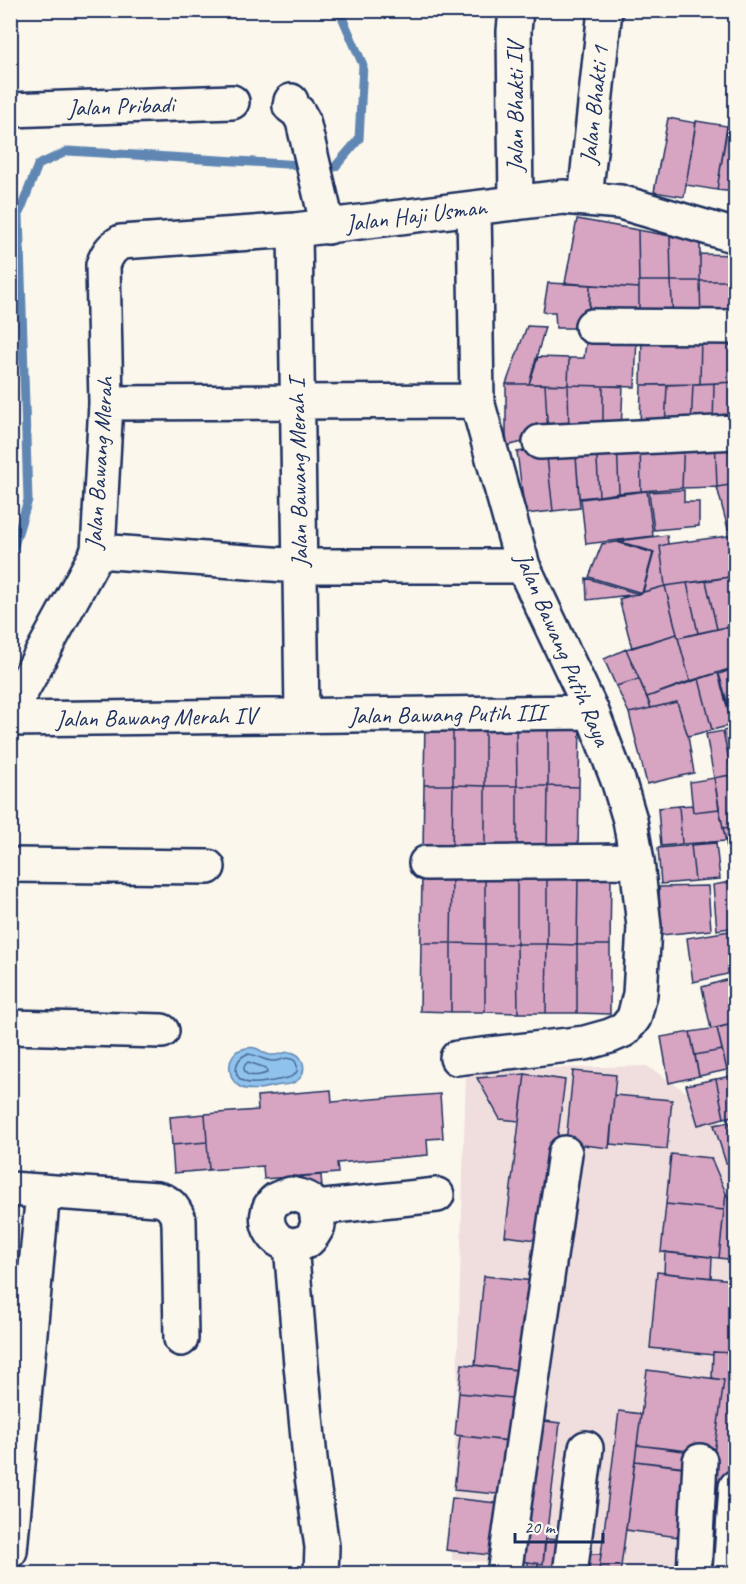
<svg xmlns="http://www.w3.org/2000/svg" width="746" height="1584" viewBox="0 0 746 1584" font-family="Caveat,sans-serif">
	<rect width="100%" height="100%" fill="#fbf7ec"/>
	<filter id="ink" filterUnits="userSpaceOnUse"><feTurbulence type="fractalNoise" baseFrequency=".0167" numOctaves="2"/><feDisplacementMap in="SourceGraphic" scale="12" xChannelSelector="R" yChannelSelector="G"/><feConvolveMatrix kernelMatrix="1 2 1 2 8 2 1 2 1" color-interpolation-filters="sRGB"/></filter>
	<g filter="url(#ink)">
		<path fill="#f0dedf" d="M647 1066 717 1112 735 1170V1573L452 1560 466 1070Z"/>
		<path fill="#8fc2ec" stroke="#6187b3" stroke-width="1.5" d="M246 1048C249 1048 252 1047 255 1048 262 1050 265 1055 272 1055 280 1056 285 1050 294 1053 305 1058 307 1072 298 1080 293 1084 287 1085 281 1085 269 1087 251 1093 240 1087 228 1080 226 1060 237 1051 240 1050 243 1049 246 1048Z"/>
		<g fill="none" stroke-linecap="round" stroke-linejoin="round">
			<path stroke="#496a97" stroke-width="1.5" d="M247 1054C257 1054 263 1061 273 1061 280 1062 285 1056 291 1059 295 1060 296 1062 297 1066 300 1079 281 1079 273 1081 264 1082 253 1085 245 1082 231 1076 235 1059 247 1054Z
				M248 1062 266 1068 267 1073C258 1076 243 1079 244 1066Z"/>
			<path stroke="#6187b3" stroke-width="9" d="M335 167 359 139 363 65 339 10
				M10 559 28 500 19 214 38 165 68 151 303 165"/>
		</g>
		<path fill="#d7a5c1" stroke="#1b2f5e" stroke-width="1.5" d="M730 112 736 113V192L717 190Z
			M668 118 696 123 684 197 654 192Z
			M696 121 727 126 717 190 686 185Z
			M577 219 638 230 639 288 565 283Z
			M638 230 670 236 671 281H639Z
			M670 236 700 242V281H671Z
			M700 254 736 255V281H700Z
			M639 281H671L673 324 639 323Z
			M671 281H700L701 324H673Z
			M700 281H736V325L701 324Z
			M548 283 590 285 588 328H556L555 312H543Z
			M590 285 639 288V323H589Z
			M527 326 545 327 529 384H506Z
			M588 330 637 334 635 387 568 385 569 358H584Z
			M701 335H736V382L700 384Z
			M701 335 700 384 641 385 642 336Z
			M538 357 569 358 568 385 529 384Z
			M736 382V426L713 427 714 383Z
			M714 383 713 427 691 428 693 384Z
			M506 384H545L548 436 506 446Z
			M545 384 568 385 569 435 548 436Z
			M693 384 691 428 665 429 667 385Z
			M568 385 603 386V433L569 435Z
			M641 385H667L665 429 640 430Z
			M603 386H623L621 431 603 433Z
			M736 435V484L717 487 715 436Z
			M715 436 717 487 682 488 684 437Z
			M684 437 682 488 641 491 640 440Z
			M640 440 641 491 619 493 617 441Z
			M617 441 619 493 599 496 596 442Z
			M596 442 599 496 579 498 575 443Z
			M575 443 580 508 553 511 546 448Z
			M546 448 553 511 525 514 517 452Z
			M736 484V528L728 529 717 487Z
			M684 490V502H699V526L654 530 649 492Z
			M647 491 653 536 586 544 581 499Z
			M667 535 668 544 660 546 665 586 643 592 654 552 618 541Z
			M734 535 736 543V576L665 586 660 546 668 544Z
			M617 542 653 553 642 593 589 577 602 544Z
			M736 576V625L717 629 706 581Z
			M586 578 639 594 587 600Z
			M706 581 717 629 698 633 687 583Z
			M687 583 698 633 678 638 665 586Z
			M665 586 677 634 632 648 619 599Z
			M736 625V667L690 681 678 638Z
			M677 634 690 681 647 697 626 649Z
			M626 649 639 679 616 686 604 659Z
			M736 668V717L732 718 719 674Z
			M718 673 732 725 712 730 699 679Z
			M639 679 651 708 629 713 616 686Z
			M699 679 712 730 688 736 677 702 651 708 647 697Z
			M677 702 688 736 694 773 647 784 629 713Z
			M425 717H453V785H424Z
			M453 717 485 718V786L453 785Z
			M485 718H516L517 786H485Z
			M516 718 548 719V786H517Z
			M548 719H580L579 787 548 786Z
			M736 728V774L732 775 723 731Z
			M723 731 732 775 714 778 706 734Z
			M735 774 736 826 723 828 714 778Z
			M714 778 719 809 693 812 690 782Z
			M424 785H453L452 853 423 852Z
			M453 785 485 786V853H452Z
			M485 786H517V854L485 853Z
			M517 786H548L547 854H517Z
			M548 786 579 787 578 855 547 854Z
			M692 805 693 812 719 809 726 841 682 844 679 806Z
			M679 806 682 844 661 846 658 808Z
			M736 826V871L732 872 723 828Z
			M716 843 720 879 695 881 691 845Z
			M691 845 695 881 661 884 658 848Z
			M422 874 452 875 451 943H421Z
			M452 875H485V944L451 943Z
			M485 875H517V944H485Z
			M517 875 547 876V944H517Z
			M547 876H578L577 945 547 944Z
			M578 876 611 877 610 945H577Z
			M736 881V927L717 930 713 885Z
			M708 886 711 930 661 935 659 887Z
			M736 930V972L693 982 687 938Z
			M421 943H451V1012L420 1011Z
			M451 943 485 944V1012H451Z
			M485 944H517L518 1013 485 1012Z
			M517 944H547L546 1013H518Z
			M547 944 577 945V1013H546Z
			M577 945H610V1014L577 1013Z
			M736 977V1023L711 1029 702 987Z
			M736 1023V1069L727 1070 717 1028Z
			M717 1028 722 1050 695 1055 690 1032Z
			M690 1032 699 1076 669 1083 661 1037Z
			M722 1050 727 1070 699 1076 695 1055Z
			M573 1071 616 1075 609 1148 566 1143Z
			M525 1074 519 1121 500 1119 477 1078Z
			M525 1074 565 1080 544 1241 505 1236Z
			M736 1075V1115L724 1118 716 1079Z
			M716 1079 724 1118 698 1125 686 1085Z
			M331 1090 332 1102 440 1094 443 1138 427 1139 428 1155 337 1163 338 1173 264 1179 263 1166 209 1170 205 1114 258 1110 257 1096Z
			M614 1095 672 1100 667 1149 610 1144Z
			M205 1114 207 1142 172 1145 170 1117Z
			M729 1122 732 1132 736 1131V1159L726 1163 714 1125Z
			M207 1142 209 1170 174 1173 172 1145Z
			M671 1154 711 1158 726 1193 724 1210 666 1204Z
			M321 1175 322 1188 282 1191 281 1178Z
			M726 1193 735 1211 736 1260 719 1258Z
			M666 1204 724 1210 719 1258 661 1252Z
			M665 1252 712 1257 711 1278 664 1273Z
			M657 1272 733 1280 736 1312V1353L713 1352V1355L650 1348Z
			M484 1276 535 1281 526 1371 475 1365Z
			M713 1352 736 1353V1464L728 1552 709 1551 717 1467 714 1454 724 1380 712 1378Z
			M462 1364 526 1371 522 1399 459 1393Z
			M647 1370 724 1380 714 1454 637 1445Z
			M459 1393 522 1399 518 1442 455 1435Z
			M619 1411 641 1414 620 1574 599 1571Z
			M537 1420 560 1423 543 1564 520 1561Z
			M460 1436 512 1441 507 1495 454 1490Z
			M637 1445 691 1452 689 1468 635 1461Z
			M635 1461 695 1468 686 1538 626 1530Z
			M452 1498 505 1504 499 1556 446 1550Z
			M545 1539 562 1540 561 1574 527 1573 528 1562 543 1564Z
			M581 1554H601L599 1571 619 1574H582Z"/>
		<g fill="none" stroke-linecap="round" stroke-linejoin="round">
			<g stroke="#1b2f5e" stroke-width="38">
				<path id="minor" d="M291 101 290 106 298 112 303 121 328 227
					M10 110 232 102
					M585 199 605 10
					M516 203 514 31 516 10
					M295 230 302 715
					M592 326 736 327
					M106 403 477 401
					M540 442 736 432
					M98 551 299 566H523
					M10 712 98 551 106 403 103 265C107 254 111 248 121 242L295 230 563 197 620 202 736 236
					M10 719 592 712
					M426 863 637 861
					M10 865 208 867
					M10 1027 162 1031
					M457 1058 585 1043 610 1036 624 1030 634 1018 640 994 644 927 637 861 630 820 619 783 592 712 523 566 477 401 474 208
					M10 1189 157 1199C169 1201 174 1208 179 1220L181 1339
					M291 1194C314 1199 316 1203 318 1226 315 1231 312 1238 307 1241 276 1257 254 1216 277 1199 281 1197 287 1195 291 1194Z
					M316 1208 437 1195
					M291 1245 301 1365 311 1469 322 1547 321 1574
					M10 1551 43 1191
					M504 1574 565 1153
					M570 1574 586 1448
					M694 1574 700 1461
					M730 1574 736 1487"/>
			</g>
			<use href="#minor" stroke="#fbf7ec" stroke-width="33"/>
		</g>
	</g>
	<g text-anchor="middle" stroke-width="4.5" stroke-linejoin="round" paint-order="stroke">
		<g font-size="24" fill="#1b2f5e" stroke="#fbf7ec">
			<text transform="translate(594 105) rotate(-84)" y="8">Jalan Bhakti 1</text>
			<text transform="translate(121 106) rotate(-2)" y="8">Jalan Pribadi</text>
			<text transform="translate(515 107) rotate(-90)" y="8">Jalan Bhakti IV</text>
			<text transform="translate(416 215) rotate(-7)" y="8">Jalan Haji Usman</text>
			<text transform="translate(99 463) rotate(-86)" y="8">Jalan Bawang Merah</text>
			<text transform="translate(298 473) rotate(-91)" y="8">Jalan Bawang Merah I</text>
			<text transform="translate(563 649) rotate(67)" y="8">Jalan Bawang Putih Raya</text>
			<text transform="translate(447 714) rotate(-1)" y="8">Jalan Bawang Putih III</text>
			<text transform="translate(156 717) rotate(-1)" y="8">Jalan Bawang Merah IV</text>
		</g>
	</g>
	<rect width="746" height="1584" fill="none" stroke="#fbf7ec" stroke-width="36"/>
	<rect x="18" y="18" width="710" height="1548" fill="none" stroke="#1b2f5e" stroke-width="2" filter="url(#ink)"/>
	<path d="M515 1533v9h88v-9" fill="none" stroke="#1b2f5e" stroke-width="3"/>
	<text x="524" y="1533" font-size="18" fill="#1b2f5e" stroke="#fbf7ec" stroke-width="4.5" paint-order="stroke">20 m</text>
</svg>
